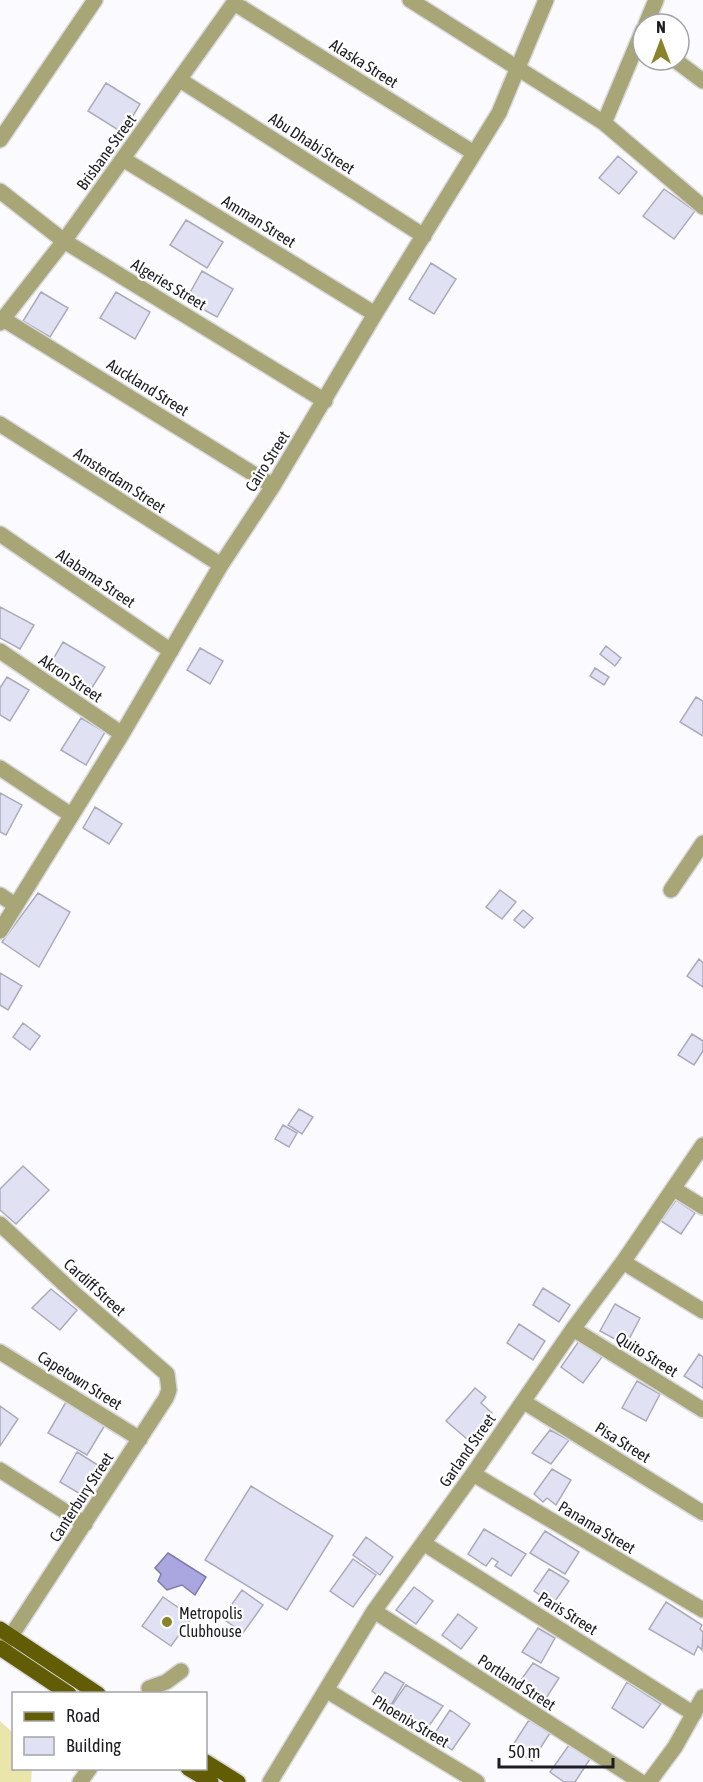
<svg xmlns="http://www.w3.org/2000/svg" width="703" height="1782" viewBox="0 0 703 1782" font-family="'Asap Condensed',sans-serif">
	<rect width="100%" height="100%" fill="#fbfbff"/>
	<path fill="#e9e5ab" d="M0 1721 13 1733 14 1768 32 1769 31 1782H0Z"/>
	<path fill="#a9a6e0" stroke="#7f7da7" stroke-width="1.5" d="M168 1553 206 1577 195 1595 182 1585 167 1590 158 1581 161 1574 155 1568Z"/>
	<path fill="#e1e1f4" stroke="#ababbc" stroke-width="1.5" d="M106 83 140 104 123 133 88 111Z
		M618 156 637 172 619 194 599 178Z
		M664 189 695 211 674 239 643 216Z
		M186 220 223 242 207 268 170 245Z
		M431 263 456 279 434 314 409 299Z
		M202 271 233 289 217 317 186 300Z
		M41 292 68 308 50 337 23 321Z
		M116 292 150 312 135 339 100 318Z
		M0 607 34 625 20 649 0 638Z
		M63 642 105 667 88 694 47 670Z
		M606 646 621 658 615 666 600 654Z
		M200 648 223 661 210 684 187 670Z
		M595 668 609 677 604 685 590 676Z
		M7 677 29 690 10 721 0 715V688Z
		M696 697 703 701V736L680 722Z
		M81 718 105 732 86 765 61 750Z
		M0 793 22 805 6 835 0 832Z
		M95 807 122 824 109 844 83 828Z
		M500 890 516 902 502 919 486 907Z
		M38 893 70 912 39 967 2 942Z
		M523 910 533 918 524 928 514 920Z
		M699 959 703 963V987L687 976Z
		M0 973 22 986 8 1010 0 1005Z
		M23 1023 40 1036 30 1050 13 1037Z
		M692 1034 703 1041V1051L694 1065 678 1055Z
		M299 1109 313 1117 302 1134 288 1125Z
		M283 1125 297 1133 289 1147 275 1139Z
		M23 1166 49 1190 16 1224 0 1210V1189Z
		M676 1200 695 1213 681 1234 661 1221Z
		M543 1288 570 1305 559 1322 533 1305Z
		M51 1289 77 1310 60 1330 32 1308Z
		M615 1304 640 1318 626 1345 600 1331Z
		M519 1324 545 1341 533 1360 507 1343Z
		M579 1341 602 1357 583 1383 561 1367Z
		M699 1354 703 1357V1388L684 1376Z
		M637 1381 660 1394 646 1421 622 1408Z
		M475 1388 486 1397 481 1403 492 1413 478 1429 483 1433 474 1445 446 1421Z
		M66 1402 105 1425 87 1455 48 1433Z
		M0 1406 18 1419 0 1446Z
		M550 1430 569 1440 551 1464 532 1453Z
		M77 1452 101 1467 82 1495 60 1482Z
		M552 1469 571 1480 556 1505 547 1498 543 1502 534 1494Z
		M251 1486 333 1536 287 1610 205 1560Z
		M484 1529 526 1554 511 1576 495 1566 498 1562 492 1558 486 1566 468 1554Z
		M545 1531 579 1552 565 1574 530 1553Z
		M366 1537 393 1557 380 1575 353 1555Z
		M353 1559 376 1575 353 1607 330 1591Z
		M549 1569 569 1581 553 1604 534 1591Z
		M414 1587 433 1601 416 1624 396 1610Z
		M242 1590 263 1605 243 1633 222 1618Z
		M163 1597 192 1617 171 1646 142 1626Z
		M666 1602 702 1625 700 1629 703 1632 702 1650 698 1646 694 1655 649 1629Z
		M458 1614 477 1628 461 1649 442 1635Z
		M538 1628 555 1638 541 1663 522 1652Z
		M533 1663 559 1678 543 1703 516 1687Z
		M385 1672 404 1683 391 1705 372 1691Z
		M627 1682 661 1704 643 1728 612 1708Z
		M406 1685 443 1706 426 1730 390 1708Z
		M450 1710 470 1724 452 1750 433 1736Z
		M529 1720 550 1733 532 1761 511 1748Z
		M569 1745 590 1759 575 1782H564L550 1772Z"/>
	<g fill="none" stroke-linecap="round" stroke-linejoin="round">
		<g stroke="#d7d7dc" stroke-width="18">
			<path id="minor" d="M410 0 604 123 703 207
				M234 3 474 153
				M646 24 656 0
				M675 60 703 81
				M180 80 424 236
				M604 123 643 30
				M0 140 95 0
				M123 159 375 314
				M0 191 64 241 325 401
				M3 319 273 486
				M0 323 64 241 236 0
				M0 424 221 565
				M0 534 171 651
				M0 651 122 734
				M0 768 71 815
				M671 890 703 843
				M0 895 15 905
				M0 931 122 734 221 565 273 486 375 314 499 113 546 0
				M674 1189 703 1207
				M0 1224 76 1295 167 1374 169 1390 166 1398 11 1636 3 1645
				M623 1262 703 1311
				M573 1329 703 1410
				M0 1352 140 1439
				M524 1402 703 1513
				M0 1470 85 1524
				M473 1474 703 1610
				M423 1543 694 1714
				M374 1611 641 1782
				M149 1688 166 1682 181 1671
				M326 1690 477 1782
				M80 1782 90 1768
				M270 1782 374 1611 473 1474 573 1329 623 1262 703 1145
				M649 1782 675 1747 703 1697"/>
		</g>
		<g stroke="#d7d7dc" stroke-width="18">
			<path id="major" d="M0 1629 98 1694
				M0 1648 69 1694
				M206 1762 238 1782
				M188 1768 211 1782"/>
		</g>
		<use href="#minor" stroke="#a8a576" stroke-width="15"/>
		<use href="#major" stroke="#625c04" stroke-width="15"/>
	</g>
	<circle fill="#8a832c" stroke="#fff" stroke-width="2" cx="167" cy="1622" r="6"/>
	<g text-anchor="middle" stroke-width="4.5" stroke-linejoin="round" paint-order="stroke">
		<g font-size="16" fill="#1c1c23" stroke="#fff">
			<text transform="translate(364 63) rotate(32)" y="6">Alaska Street</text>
			<text transform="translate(312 143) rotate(33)" y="6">Abu Dhabi Street</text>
			<text transform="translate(106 152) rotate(-54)" y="6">Brisbane Street</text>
			<text transform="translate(259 221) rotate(32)" y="6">Amman Street</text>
			<text transform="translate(169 284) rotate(31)" y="6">Algeries Street</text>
			<text transform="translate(148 387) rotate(32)" y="6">Auckland Street</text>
			<text transform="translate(267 461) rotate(-58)" y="6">Cairo Street</text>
			<text transform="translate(120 480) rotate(33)" y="6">Amsterdam Street</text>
			<text transform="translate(96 578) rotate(34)" y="6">Alabama Street</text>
			<text transform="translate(71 678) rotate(34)" y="6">Akron Street</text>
			<text transform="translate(95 1287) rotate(42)" y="6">Cardiff Street</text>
			<text transform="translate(647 1354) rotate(32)" y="6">Quito Street</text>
			<text transform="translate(80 1380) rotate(32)" y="6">Capetown Street</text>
			<text transform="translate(623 1442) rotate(32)" y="6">Pisa Street</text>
			<text transform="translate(467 1450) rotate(-55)" y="6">Garland Street</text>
			<text transform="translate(81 1497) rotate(-57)" y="6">Canterbury Street</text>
			<text transform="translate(597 1527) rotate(31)" y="6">Panama Street</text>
			<text transform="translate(568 1613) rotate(32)" y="6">Paris Street</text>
			<text transform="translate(517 1682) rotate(33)" y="6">Portland Street</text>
			<text transform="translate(411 1721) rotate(31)" y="6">Phoenix Street</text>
		</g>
		<g font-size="16" fill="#1c1c23" stroke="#fff" text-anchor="start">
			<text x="179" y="1619">Metropolis<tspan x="179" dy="18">Clubhouse</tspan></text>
		</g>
	</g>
	<rect x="12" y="1692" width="195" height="78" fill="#ffffff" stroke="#a4a4a7" stroke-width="1.5"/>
	<rect x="24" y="1712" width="30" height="9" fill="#625c04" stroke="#a4a4a7" stroke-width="1.5"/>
	<text x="66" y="1722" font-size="18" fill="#1c1c23">Road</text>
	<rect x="24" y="1737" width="30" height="18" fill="#e1e1f4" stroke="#a4a4a7" stroke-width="1.5"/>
	<text x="66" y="1752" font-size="18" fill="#1c1c23">Building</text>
	<g transform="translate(661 42)"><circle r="28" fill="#ffffff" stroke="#a4a4a7" stroke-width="1.5"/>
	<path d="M0-4.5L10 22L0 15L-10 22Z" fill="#8a832c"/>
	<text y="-9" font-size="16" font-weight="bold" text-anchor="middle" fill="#1c1c23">N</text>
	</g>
	<path d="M499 1758v9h114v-9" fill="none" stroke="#1c1c23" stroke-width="3"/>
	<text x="508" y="1758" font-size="18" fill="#1c1c23" stroke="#ffffff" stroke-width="4.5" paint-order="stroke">50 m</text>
</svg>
